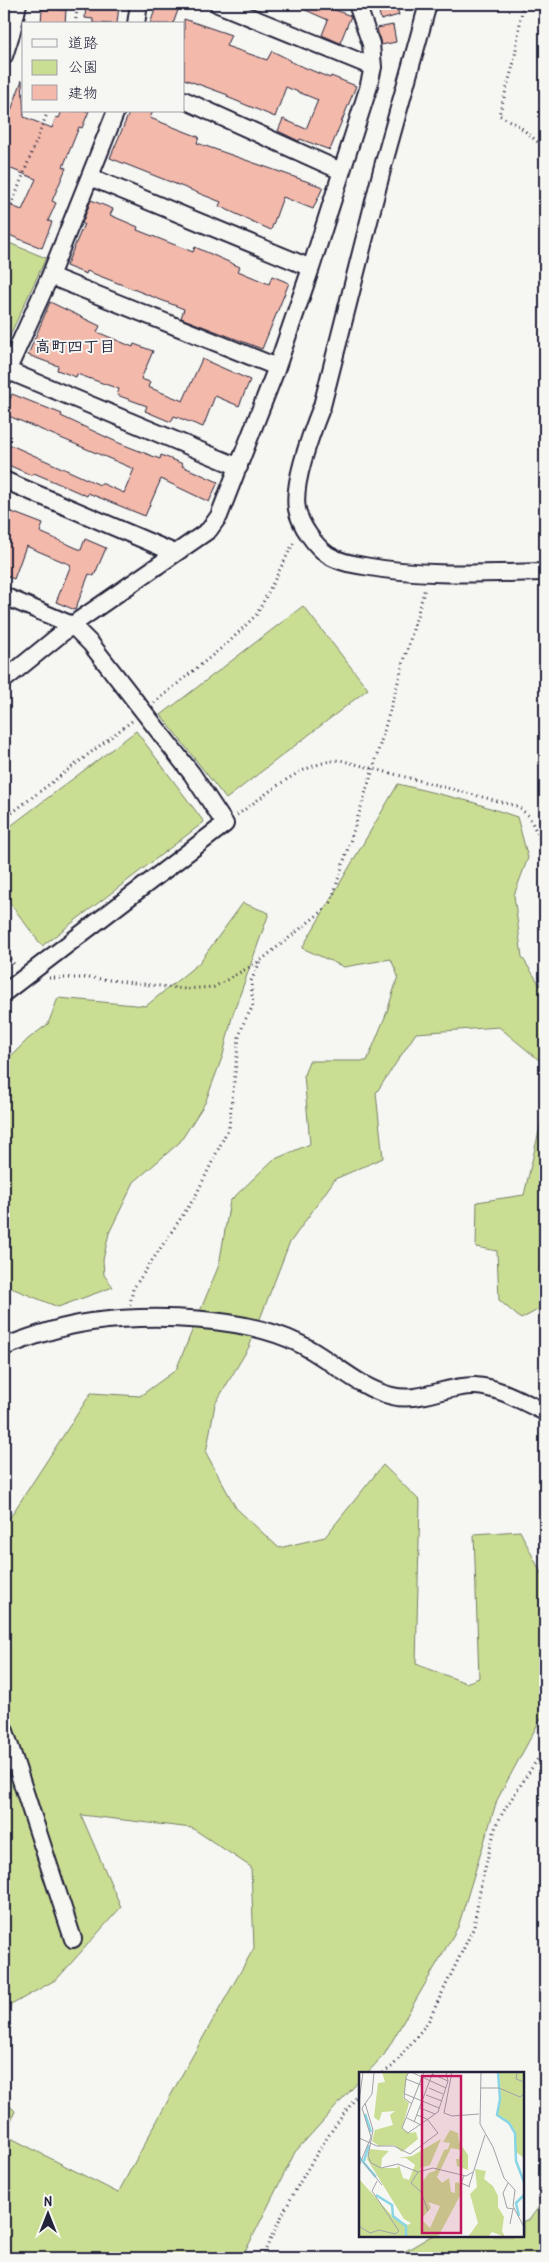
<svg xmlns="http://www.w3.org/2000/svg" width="549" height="2262" viewBox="0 0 549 2262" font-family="'Patrick Hand','Klee One',sans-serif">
	<rect width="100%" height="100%" fill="#f6f6f2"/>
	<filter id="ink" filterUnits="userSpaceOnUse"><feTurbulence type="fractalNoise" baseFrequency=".02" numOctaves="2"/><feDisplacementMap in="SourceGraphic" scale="10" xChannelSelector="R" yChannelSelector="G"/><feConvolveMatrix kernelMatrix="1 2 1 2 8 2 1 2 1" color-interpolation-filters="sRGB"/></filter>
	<g filter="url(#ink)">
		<path fill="#cade93" stroke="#768067" d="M4 241 46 258 4 348Z
			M303 606 368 689 226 799 161 715Z
			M136 731 204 822 42 946 4 895V831Z
			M398 784 472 802 517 817 528 858 514 895 522 957 545 993V1065L499 1027 416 1033 376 1093 383 1158 335 1179 289 1244 249 1347 215 1404 206 1453 236 1508 279 1548 325 1537 383 1465 420 1501 416 1664 466 1683 479 1678 474 1534 520 1531 545 1581V1711L497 1800 458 1927 384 2055 367 2073H360V2080L295 2152 242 2258H4V2100L15 2111 5 2135 118 2193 184 2071 254 1948 251 1867 192 1828 81 1815 121 1907 57 1979 4 2009V1519L7 1522 91 1393 140 1396 176 1370 219 1265 230 1201 273 1160 310 1144 304 1075 309 1061H367L387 1012 398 976 391 959 344 967 302 948Z
			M243 903 269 913 232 1017 223 1055 205 1103 180 1142 134 1182 109 1233 103 1260 104 1275 113 1287 58 1307 4 1285V1063L28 1039 48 1024 58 998 146 1006 199 963Z
			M545 1106V1306L521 1319 499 1300 497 1251 476 1247 477 1202 524 1195Z
			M545 2199V2258H394L431 2236H523V2221L529 2220Z"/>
		<path fill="#f3b9ab" stroke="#22223b" d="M86 4 119 5 117 24 93 23V19L85 18Z
			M157 4 178 10 173 24H150Z
			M292 4H332L330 8 351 16 340 43 322 35 328 20Z
			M377 4H396L399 15 381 20Z
			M42 9 66 10 65 24H41Z
			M184 19 231 35 226 46 267 60 272 51 290 60 289 61 330 78 331 76 356 86 330 150 300 139 299 141 278 131 283 119 306 129 318 100 286 87 275 117 227 97 228 95 184 79Z
			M393 25 396 42 381 45 377 28Z
			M22 80 24 117 52 128 56 117 59 118 62 111H89L82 128 79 127 63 167 66 168 52 201 56 203 48 221 52 222 42 248 4 233V203L22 210 36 179 4 166V130Z
			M130 111H153L150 118 199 137 197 143 323 187 313 209 283 197 271 230 219 206 221 202 110 158Z
			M91 200 113 209 110 215 138 227 137 230 193 252 195 247 240 267 238 271 269 284 272 276 289 283 262 349 181 318 184 309 87 271 86 274 66 266 84 224H82Z
			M50 302 100 326 97 332 133 347 134 344 153 351 141 379 150 382 148 387 183 401 202 359 250 380 239 406 215 396 203 427 174 416 171 422 145 411 147 406 117 395 119 389 77 374 76 377 57 370 58 366 28 355Z
			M12 394 62 414 61 416 119 443 160 459 161 455 183 464 182 466 218 482 209 502 161 479 145 516 88 493 87 496 34 473 33 476 4 463V442L100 485 101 483 124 493 134 469 4 414Z
			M4 509 43 524 40 532 81 550 85 539 106 548 94 576 89 574 75 610 56 602 71 565 26 546 14 579 4 575Z"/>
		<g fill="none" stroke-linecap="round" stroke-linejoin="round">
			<g stroke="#22223b" stroke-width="20">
				<path id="minor" d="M218 4 373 67
					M428 4 383 166 322 406C312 431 292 483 297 509 300 525 315 546 328 555 339 562 352 564 364 566 424 577 485 573 545 572
					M136 24 139 4
					M4 56 12 31 18 4
					M184 100 341 171
					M90 177 311 268
					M50 276 277 367
					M4 369 239 467
					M4 378 50 276 116 111
					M4 480 175 553
					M4 596 72 625 91 644 192 774 225 824 4 993
					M4 680 72 625 209 530 219 516 277 367 311 268 368 89 373 67 371 44 357 4
					M4 1347C32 1336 61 1326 91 1322 152 1314 245 1316 300 1344 331 1359 358 1388 392 1396 419 1403 447 1385 475 1386 499 1387 523 1402 545 1412
					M4 1728 73 1939"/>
			</g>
			<path stroke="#22223b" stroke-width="3" stroke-dasharray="1 4" stroke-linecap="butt" d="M523 4 514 62 499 115 519 126 545 148
				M75 24 78 4
				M4 224 48 111
				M154 703 230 641 257 614 295 540
				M237 815C269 793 300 763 340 760L517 806 529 816 545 850
				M4 819 132 721
				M4 951 16 967
				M49 978H93L185 989 214 987 260 961 320 913 331 902 373 769 425 588
				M130 1305 133 1289 195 1197 229 1127 239 1037 244 1022 253 1006 251 981 260 962
				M383 2073 393 2066 428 2022 474 1927 481 1884 496 1825 506 1807 545 1748
				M262 2258C286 2203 322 2139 360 2093"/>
			<use href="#minor" stroke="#f6f6f2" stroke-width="16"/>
		</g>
	</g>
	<g text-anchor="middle" stroke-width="4" stroke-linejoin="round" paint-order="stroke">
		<g font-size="16" font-weight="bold" fill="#22223b" stroke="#f6f6f2">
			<text x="75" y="352">高町四丁目</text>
		</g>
	</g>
	<g transform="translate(359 2072)">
		<rect width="165" height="165" fill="#f6f6f2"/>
		<path d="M23 0H49L44 26 50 31 43 57 50 61 57 60 59 67 43 80 35 73 20 74 13 69 16 58 34 53 31 43 36 39 23 40 20 49 15 45 19 11 26 10ZM140 0H165V86L157 80V61L152 52 138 43 142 26ZM91 58 99 61 100 70 109 83V98L98 94 97 87H100L102 78 92 76 78 105 83 111 90 106 92 120 96 121V111L100 110 103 120 79 165H0V107L35 146 49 153 52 151 45 147 8 87 11 77 30 79 23 86 22 96H38L40 93 44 106 50 108 56 93 47 86H39L53 84 82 67 71 93 61 96 64 109 70 101 76 99 85 78 89 77 91 71 84 70ZM69 130 81 134 71 156 62 147 72 136ZM116 97 127 99 125 107 134 114 139 124V135L145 145 143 159 146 165 133 160 129 165H109L119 151 111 122 118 115Z" fill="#cade93" fill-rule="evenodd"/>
		<path fill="none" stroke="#87d5e5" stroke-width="2.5" d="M139 0 141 27 138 43 150 51 156 61 157 89 165 110M6 42 12 60M0 85 17 105M5 89 10 73M17 123 33 133 34 144 47 154V165M160 144 157 131 165 123"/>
		<path fill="none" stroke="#a1a1a9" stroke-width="1" d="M50 0 47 5 45 26 53 32M52 0 87 16M65 0 43 56 49 61 79 40 89 9 87 0M93 0 85 41 93 44 120 42M122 0 121 52 134 75 145 106 156 118 154 134 165 155M158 0 157 7 165 10M73 2 89 9M47 7 62 13M70 16 84 22M121 16H140L161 25 165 22M46 22 80 36M67 23 83 29M0 30 4 0M6 31 14 58 9 84 12 91 22 96 39 92 59 100M61 36 76 42M48 46 62 53M55 50 74 0M0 66 18 74H35L51 82 79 61 68 47 58 43M4 90 23 113M0 94 12 65 3 36 13 22 15 0M105 104 102 111 111 115M149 111 144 121 148 136 155 137M110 114 126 63M69 139 62 120 52 111 59 100 74 96 107 104 114 100M151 152 154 137M0 154 11 161 20 158 36 162 40 159 13 119 18 109"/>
		<path fill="#c2185b" fill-opacity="0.15" stroke="#c2185b" stroke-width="2.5" d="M63 4H102V161H63Z"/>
		<rect width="165" height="165" fill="none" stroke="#22223b" stroke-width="2.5"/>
	</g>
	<rect width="549" height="2262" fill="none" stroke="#f6f6f2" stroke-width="20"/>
	<rect x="10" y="10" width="529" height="2242" fill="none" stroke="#22223b" stroke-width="2" filter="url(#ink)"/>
	<rect x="22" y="22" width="162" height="90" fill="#f6f6f2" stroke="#a1a1a9"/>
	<rect x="32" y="39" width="25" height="8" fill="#f6f6f2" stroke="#a1a1a9"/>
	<text x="68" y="48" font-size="15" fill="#22223b">道路</text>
	<rect x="32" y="60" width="25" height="15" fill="#cade93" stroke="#a1a1a9"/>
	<text x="68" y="72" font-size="15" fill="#22223b">公園</text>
	<rect x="32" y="85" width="25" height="15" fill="#f3b9ab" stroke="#a1a1a9"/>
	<text x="68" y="98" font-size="15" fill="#22223b">建物</text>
	<g transform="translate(48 2214)" stroke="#f6f6f2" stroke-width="4" paint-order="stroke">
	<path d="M0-4L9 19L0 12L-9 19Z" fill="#22223b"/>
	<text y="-8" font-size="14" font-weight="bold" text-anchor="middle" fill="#22223b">N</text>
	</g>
</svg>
